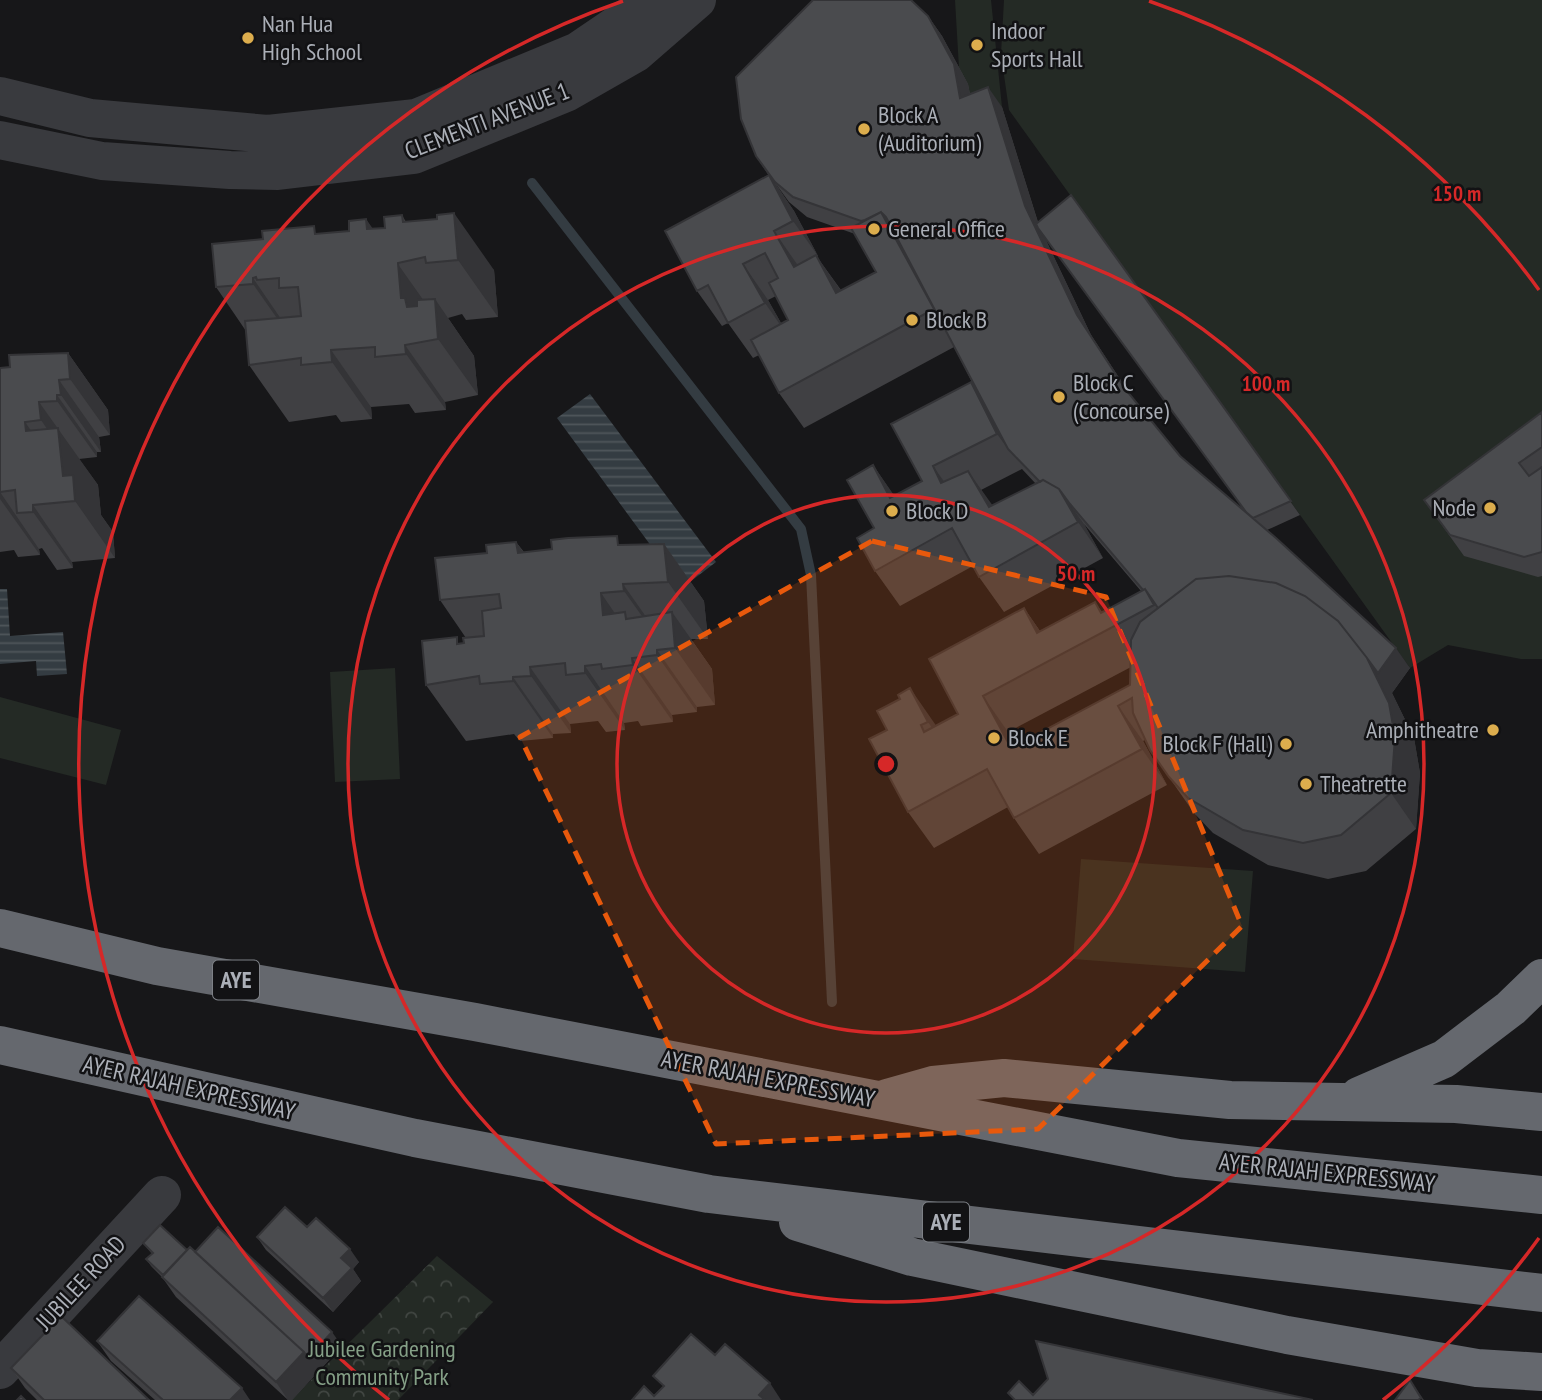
<svg xmlns="http://www.w3.org/2000/svg" width="1542" height="1400" viewBox="0 0 1542 1400" font-family="'PT Sans Narrow',sans-serif">
	<defs>
		<pattern id="forest-crowns" width="20" height="18" patternUnits="userSpaceOnUse" patternTransform="scale(1.75)"><rect width="20" height="18" fill="#242a25"/><path d="M2 6a3 3 0 1 1 6 0M12 15a3 3 0 1 1 6 0" fill="none" stroke="#414642"/></pattern>
		<pattern id="water-rules" width="6" height="5" patternUnits="userSpaceOnUse" patternTransform="scale(1.75)"><rect width="6" height="5" fill="#343c42"/><path d="M0 2.5h6" fill="none" stroke="#4f565b"/></pattern>
	</defs>
	<rect width="100%" height="100%" fill="#171719"/>
	<path fill="#242a25" d="M955 0H991L1002 107 974 118 959 68Z
		M1004 0H1542V477L1465 555 1542 576V659H1521L1448 645 1410 668 1009 110 1001 54Z
		M395 668 400 779 335 782 330 672Z
		M0 697 121 730 106 785 0 758Z
		M1081 859 1253 871 1245 972 1073 959Z"/>
	<path fill="url(#forest-crowns)" d="M437 1256 493 1302 398 1400H291Z"/>
	<path fill="url(#water-rules)" d="M590 394 716 562 682 588 557 418Z
		M0 589H7L10 636 63 632 67 674 37 676 36 661 0 664Z"/>
	<g fill="none" stroke-linecap="round" stroke-linejoin="round">
		<path stroke="#343c42" stroke-width="10" d="M532 183 801 529 811 575 832 1002"/>
		<path stroke="#393a3e" stroke-width="38" d="M0 96 90 118 268 134 416 118 578 51 653 0
			M0 140 102 161 230 170 278 171 414 155 566 93 636 53 697 0
			M0 1370 162 1195"/>
		<path stroke="#65686e" stroke-width="38" d="M0 928 157 966 475 1022 1178 1158 1542 1195
			M0 1045 415 1138 709 1194 1542 1293
			M1359 1096 1444 1059 1511 1008 1542 978
			M887 1098 933 1085 1004 1078 1230 1100 1456 1104 1542 1112
			M798 1222 912 1257 1287 1335 1477 1368 1542 1372"/>
	</g>
	<path fill="#404043" fill-rule="evenodd" d="M928 16 942 36 968 84 970 94 1002 107 1038 222 1071 195 1300 515 1267 530 1410 668 1392 693 1414 738 1420 773 1416 829 1366 871 1328 879 1268 865 1213 833 1194 813 1150 750 1145 740 1143 741 1167 785 1039 854 1014 818 1008 807 934 848 908 812 887 730 900 699 936 726 958 714 1024 608 1040 631 1095 602 1102 612 1141 591 1084 524 1103 558 1004 612 979 577 973 566 900 606 875 571 873 465 894 496 922 481 975 388 954 347 804 428 779 393 759 355 753 358 728 323 722 326 697 291 769 176 756 156ZM773 180 789 202 807 217 855 234 876 272 841 290 817 257 818 256 794 211ZM1045 238 1245 511 1180 456 1131 396 1091 335ZM776 296 788 320 781 323 768 300ZM1022 469 1036 484 992 506 981 490ZM1131 667 1130 685 1016 746 1008 732Z
		M402 215 406 222 494 270 498 317 466 320 462 314 448 318 474 356 478 395 445 402 446 410 415 413 409 404 371 407 372 419 341 422 336 415 289 422 249 365 246 331 216 287 320 234 349 231 366 219 372 229 385 228Z
		M68 353 108 410 110 435 99 437 101 452H97V457L79 459 98 485 101 515 113 532 115 558 72 562 73 568 57 570 42 548 39 549 40 555 18 557 14 550 0 552V368L10 367Z
		M1542 412V576L1538 577 1464 556 1424 500Z
		M516 542 524 552 623 545 664 544 704 601 708 639H691L712 669 715 705 697 707V712L672 715 673 722 641 726 638 721 624 723 625 730 606 732 598 721 570 724 571 733 553 734V738L520 741 514 734 466 741 426 685 461 643H464L466 638 440 600 487 553Z
		M307 1227 359 1262 353 1269 361 1281 333 1312 266 1250 257 1237Z
		M143 1243 195 1252 342 1346 292 1400H288L176 1297 162 1277 151 1266 146 1259 152 1254Z
		M97 1341 250 1400H155L111 1361Z
		M11 1368 149 1400H37L25 1388Z"/>
	<path fill="#343437" d="M928 16 942 36 968 84 974 118 960 98Z
		M988 87 1002 107 1039 226 1091 335 1140 410 1077 315 1025 206Z
		M769 175 794 211 818 256 793 221Z
		M454 213 494 270 498 317 458 260Z
		M366 219 436 318 435 299 474 356 478 395 438 339 407 307 367 229Z
		M774 231 799 267H794Z
		M816 255 841 291 836 293Z
		M743 264 768 300 790 339 765 303Z
		M253 278 292 335 293 341 253 284Z
		M405 345 445 402 446 410 406 354Z
		M331 350 371 407 372 419 332 362Z
		M68 353 108 410 110 435 70 379Z
		M59 380 99 437 101 452 61 395Z
		M971 382 996 418 1008 449 997 434Z
		M57 395 97 452V457L57 401Z
		M39 402 98 485 101 515 113 532 115 558 75 501 63 476 60 448 41 420Z
		M25 422 65 479 26 431Z
		M873 465 898 501 890 498Z
		M933 466 958 501 941 483Z
		M968 471 993 506 989 507Z
		M1059 489 1084 524 1103 558 1078 522Z
		M0 492 39 549 40 555 0 499Z
		M33 505 72 562 73 568 33 512Z
		M516 542 556 598 518 553Z
		M664 544 704 601 708 639 668 582Z
		M623 584 663 641 664 647 624 591Z
		M601 593 640 650 603 615Z
		M1024 608 1049 644 1037 633Z
		M672 612 712 669 715 705 675 648Z
		M1396 648 1410 668 1392 693 1414 738 1420 773 1416 829 1391 793 1367 658Z
		M657 650 697 707V712L657 655Z
		M632 658 672 715 673 722 633 665Z
		M585 666 624 723 625 730 585 673Z
		M530 667 570 724 571 733 531 676Z
		M513 677 553 734V738L513 681Z
		M910 688 935 724 953 758 928 722Z
		M983 696 1008 732 1036 784 1011 748Z
		M1118 706 1143 741 1167 785 1142 749Z
		M350 1249 359 1262 353 1269 361 1281 333 1312 323 1298 341 1258Z
		M332 1332 342 1346 292 1400H288L276 1382 304 1352Z
		M1410 1380 1424 1400H1422L1421 1398Z
		M770 1383 781 1400H763L759 1395Z
		M242 1388 250 1400H230Z"/>
	<path fill="#4a4b4e" stroke="#343437" stroke-width="2" d="M813 0H911L928 16 954 64 960 98 988 87 1025 206 1077 315 1126 390 1180 456 1276 538 1396 648 1378 673 1367 658 1338 621 1305 596 1276 583 1229 576 1196 579 1158 608 1145 589 1143 590 1070 504 1059 489 1043 480 1040 482 1008 449 886 217 881 212 865 220 861 221 793 197 775 182 756 156 741 119 736 77Z
		M769 175 793 221 774 231 794 267 816 255 836 293 876 272 851 228 881 212 934 309 779 393 751 340 788 320 769 283 778 278 765 253 743 264 765 303 728 323 708 285 697 291 665 231Z
		M1071 195 1074 199 1291 501 1253 518 1246 512 1038 228 1036 224Z
		M454 213 458 260 426 263 425 257 398 263 401 298H405L407 307 417 306V300L435 299 438 339 405 345 406 354 375 357V347L331 350 332 362 301 365V358L249 365 245 321 301 316 298 287 279 288V278L257 280 256 277 253 278V284L216 287 212 244 263 239 262 231 314 226 315 234 349 231V221L366 219 367 229 385 228 384 217 402 215 403 222 437 219V215Z
		M68 353 70 379 59 380 61 395H57V401L39 402 41 420 25 422 26 431 58 428 63 476 73 475 75 501 33 505V512L17 513 15 490 0 492V368L10 367 9 355Z
		M971 382 997 434 933 466 941 483 968 471 989 507 1043 480 1059 489 1078 522 979 577 952 528 875 571 857 538 874 528 847 480 873 465 890 498 922 481 891 424Z
		M1542 412V447L1519 463 1529 476 1542 467V552L1524 557 1450 535 1424 500Z
		M617 536 618 545 664 544 668 582 623 584 624 591 601 593 603 615 625 612 626 619 672 612 675 648 657 650V655L632 658 633 665 602 669 601 664 585 666V673L566 675 565 663 530 667 531 676 513 677V681L480 684 479 676 426 685 422 641 457 637V644L464 643 463 638 484 636 482 611 501 608 499 594 440 600 435 558 487 553 486 545 516 542 518 553 552 549 551 540 568 538Z
		M1229 576 1276 583 1305 596 1338 621 1367 658 1389 703 1395 737 1391 793 1341 835 1303 843 1243 830 1188 798 1169 777 1150 750 1133 713 1132 698 1118 706 1142 749 1014 818 987 769 908 812 869 739 887 730 877 711 900 699 898 695 910 688 928 722 921 725 924 732 958 714 929 659 1024 608 1037 633 1095 602 1101 613 1145 589 1154 605 983 696 1011 748 1130 685 1131 640 1140 622 1196 579Z
		M285 1207 307 1227 316 1218 350 1249 341 1258 352 1268 323 1298 257 1237Z
		M160 1225 187 1250 163 1275 146 1259 153 1253 143 1243Z
		M218 1227 332 1332 308 1358 304 1352 195 1252Z
		M190 1247 304 1352 276 1382 162 1277Z
		M139 1296 242 1388 230 1400H163L97 1341Z
		M61 1316 149 1400H44L11 1368Z
		M691 1334 715 1355 725 1344 770 1383 759 1395 765 1400H632L644 1386 654 1396 664 1386 653 1376Z
		M1036 1341 1313 1400H1015L1008 1393 1019 1381 1033 1395 1048 1379Z
		M1410 1380 1421 1398 1418 1400H1395Z
		M21 1396 25 1400H17Z"/>
	<path fill="#e8590c" fill-opacity="0.2" stroke="#e8590c" stroke-width="5" stroke-dasharray="14 9" stroke-linejoin="round" d="M872 541 1106 597 1242 926 1038 1129 716 1144 520 737Z"/>
	<g fill="none" stroke="#d62828" stroke-width="3.5">
		<circle cx="886" cy="764" r="269"/>
		<circle cx="886" cy="764" r="538"/>
		<path d="M1539 1238A807 807 0 0 1 1383 1400M389 1400A807 807 0 0 1 623 1M1149 1A807 807 0 0 1 1539 290"/>
	</g>
	<g fill="#dcad4d" stroke="#121214" stroke-width="2.5">
		<circle cx="248" cy="38" r="7"/>
		<circle cx="977" cy="45" r="7"/>
		<circle cx="864" cy="129" r="7"/>
		<circle cx="874" cy="229" r="7"/>
		<circle cx="912" cy="320" r="7"/>
		<circle cx="1059" cy="397" r="7"/>
		<circle cx="1490" cy="508" r="7"/>
		<circle cx="892" cy="511" r="7"/>
		<circle cx="1493" cy="730" r="7"/>
		<circle cx="994" cy="738" r="7"/>
		<circle cx="1286" cy="744" r="7"/>
		<circle cx="1306" cy="784" r="7"/>
	</g>
	<g text-anchor="middle" stroke-width="5" stroke-linejoin="round" paint-order="stroke">
		<g fill="#121214" stroke="#7d8086" stroke-width="2">
			<rect x="213" y="960.5" width="46" height="39" rx="5"/>
			<rect x="923" y="1202.5" width="46" height="39" rx="5"/>
		</g>
		<g font-size="23" font-weight="bold" fill="#abafb7">
			<text x="236" y="988">AYE</text>
			<text x="946" y="1230">AYE</text>
		</g>
		<g font-size="24" fill="#abafb7" stroke="#121214" text-anchor="start">
			<text x="262" y="32">Nan Hua<tspan x="262" dy="28">High School</tspan></text>
			<text x="991" y="39">Indoor<tspan x="991" dy="28">Sports Hall</tspan></text>
			<text x="878" y="123">Block A<tspan x="878" dy="28">(Auditorium)</tspan></text>
			<text x="888" y="237">General Office</text>
			<text x="926" y="328">Block B</text>
			<text x="1073" y="391">Block C<tspan x="1073" dy="28">(Concourse)</tspan></text>
			<text x="1476" y="516" text-anchor="end">Node</text>
			<text x="906" y="519">Block D</text>
			<text x="1479" y="738" text-anchor="end">Amphitheatre</text>
			<text x="1008" y="746">Block E</text>
			<text x="1272" y="752" text-anchor="end">Block F (Hall)</text>
			<text x="1320" y="792">Theatrette</text>
		</g>
		<g font-size="24" fill="#abafb7" stroke="#121214">
			<text transform="translate(487 121) rotate(-21)" y="8">CLEMENTI AVENUE 1</text>
			<text transform="translate(768 1079) rotate(11)" y="8">AYER RAJAH EXPRESSWAY</text>
			<text transform="translate(189 1088) rotate(13)" y="8">AYER RAJAH EXPRESSWAY</text>
			<text transform="translate(1327 1173) rotate(6)" y="8">AYER RAJAH EXPRESSWAY</text>
			<text transform="translate(81 1283) rotate(-47)" y="8">JUBILEE ROAD</text>
		</g>
		<g font-size="24" fill="#85a087" stroke="#121214">
			<text x="382" y="1357">Jubilee Gardening<tspan x="382" dy="28">Community Park</tspan></text>
		</g>
	</g>
	<circle cx="886" cy="764" r="10" fill="#d62828" stroke="#121214" stroke-width="3.5"/>
	<g font-size="21" text-anchor="middle" font-weight="bold" fill="#d62828" stroke="#121214" stroke-width="5" stroke-linejoin="round" paint-order="stroke">
		<text x="1457" y="201">150 m</text>
		<text x="1266" y="391">100 m</text>
		<text x="1076" y="581">50 m</text>
	</g>
</svg>
